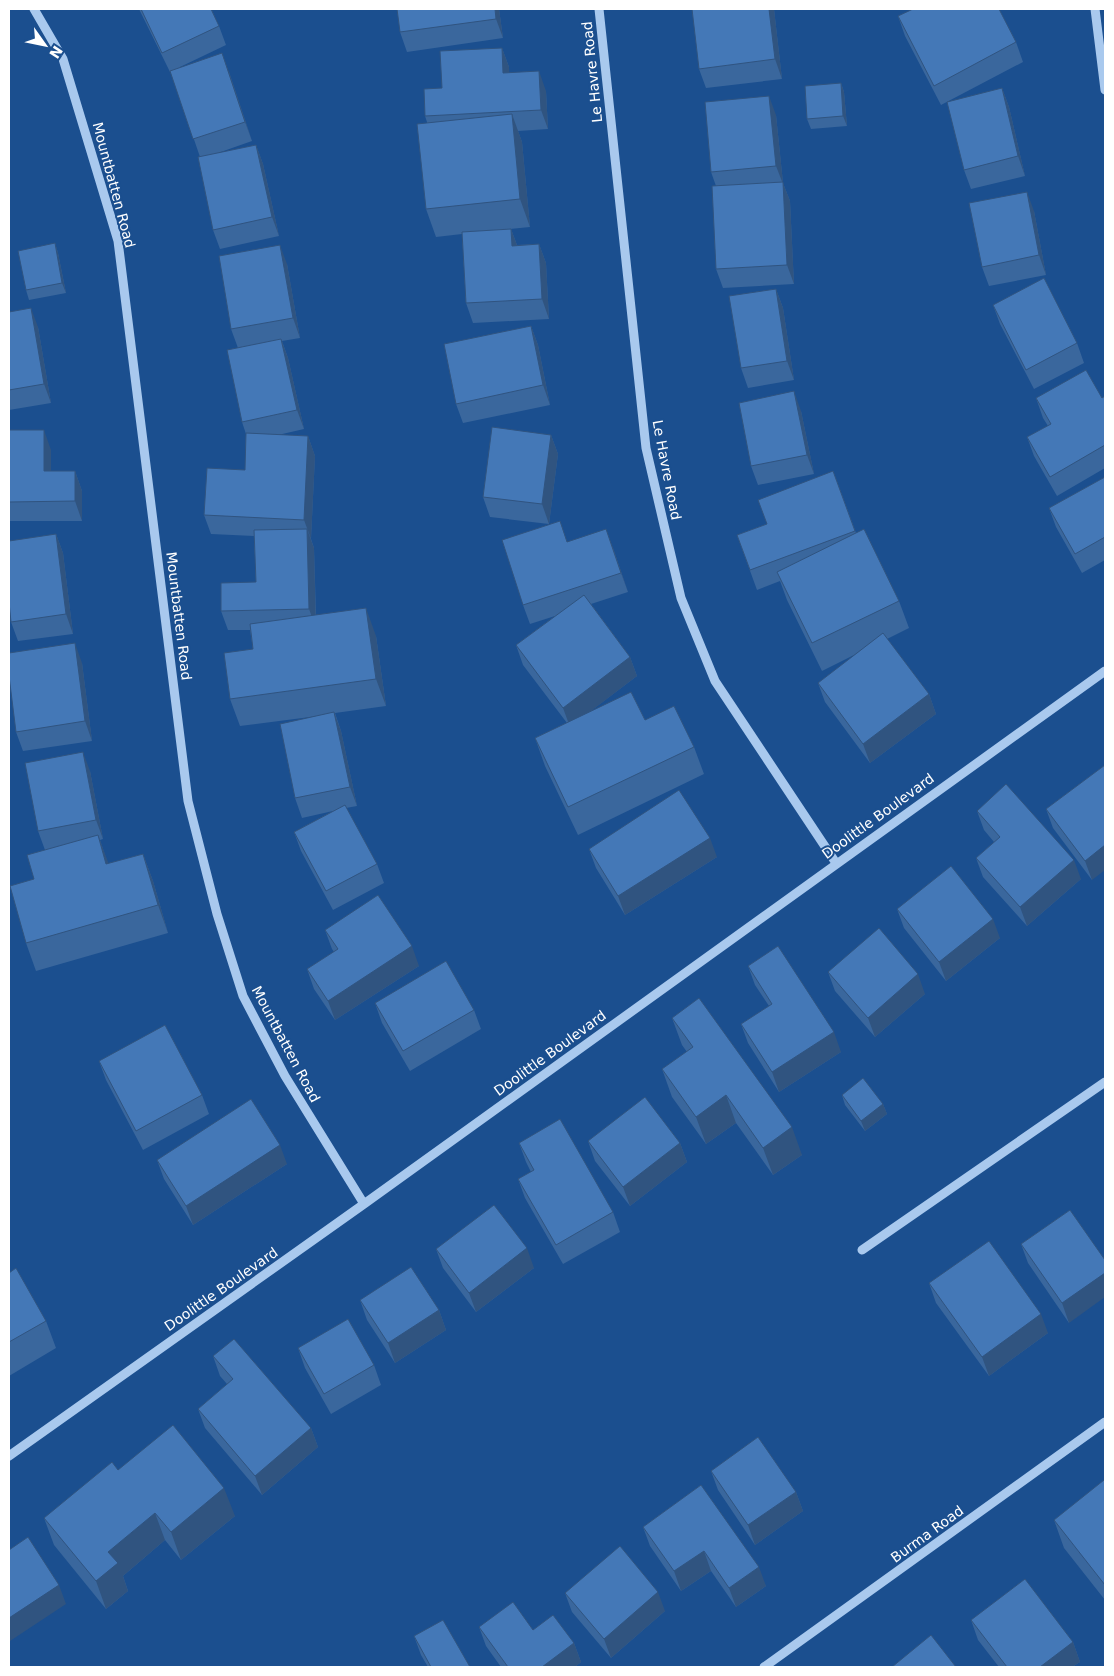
<svg xmlns="http://www.w3.org/2000/svg" width="1114" height="1676" viewBox="0 0 1114 1676" font-family="'DejaVu Sans',sans-serif">
	<rect width="100%" height="100%" fill="#1b4f8f"/>
	<g fill="none" stroke-linecap="round" stroke-linejoin="round">
		<path stroke="#a9c9ee" stroke-width="9" d="M34 9 63 59 118 241 188 801 217 914 243 996 285 1076 364 1204
			M599 9 646 448 681 598 715 681 836 863
			M1095 9 1105 90
			M862 1250 1105 1082
			M9 1456 364 1204 1105 671
			M764 1667 1105 1422"/>
	</g>
	<path fill="#3a679d" d="M139 9H211L219 26 226 45 180 67 229 72 252 141 215 154 256 145 263 164 279 236 220 249 213 230 200 157 171 72H170Z
		M499 9 503 38 407 52 400 32Z
		M774 9 782 79 706 88 699 69Z
		M898 16 1016 42 1023 62 941 105 905 36Z
		M502 48 509 67V73L546 91 548 129 518 131 522 142 530 227 510 229H511L517 245 539 244 546 263 549 319 473 323 466 303 462 234 436 237 426 209 427 122 425 116Z
		M841 83 844 92 847 126 811 129 807 119Z
		M1002 88 1009 107 1025 176 971 189 964 170Z
		M776 115 783 183 790 201 794 284 723 288 716 269V186L711 172Z
		M1034 211 1046 275 989 286 982 267Z
		M55 243 58 253 66 293 29 300 26 290Z
		M287 264 300 338 282 341 288 358 304 429 278 435 308 436 315 456 311 539 314 548 316 615 376 636 386 706 335 713 341 731 357 806 346 808 377 864 384 883 333 910 301 851 294 832 333 811 302 818 295 798 318 716 240 726 230 699 253 649 250 630H228L221 611 256 582 254 536 211 534 204 515 245 470 246 434 242 422 238 348 231 329Z
		M776 289 783 308 794 380 748 388 741 368Z
		M993 305 1077 343 1084 363 1034 389 1000 324Z
		M9 312 38 327 51 403 9 410Z
		M531 326 538 345 550 405 463 423 456 404Z
		M1105 396V468L1057 496 1034 456 1027 437 1048 426 1043 418 1036 398H1102Z
		M801 411 814 474 758 485 751 466Z
		M9 430 51 450V471H75L82 491V521H9Z
		M551 435 558 454 549 524 490 517 483 497Z
		M833 471 856 533 899 601 909 628 887 639 929 694 936 714 870 763 825 702 818 683 856 654 822 671 787 600 780 581 757 590 737 535 767 524Z
		M1105 477V560L1082 573 1056 527 1049 508Z
		M56 534 63 553 73 634 18 641 11 622Z
		M568 542 613 548 628 592 591 604 630 657 637 676 588 713 645 720 694 747 704 774 578 835 545 766 535 738 567 723 523 665 516 645 555 616 530 624 523 605Z
		M82 663 92 741 23 751 16 732Z
		M1105 765 1092 880 1053 828 1046 809Z
		M90 771 103 839 100 840 108 864 143 854 153 881 168 933 36 971 26 943 34 879 45 850 38 831Z
		M977 811 1081 879 1027 926 983 877 976 858 994 842 984 830Z
		M589 849 717 857 625 915 596 868Z
		M897 909 1000 938 946 981 904 928Z
		M325 930 419 966 335 1020 314 989 307 969 334 952 332 949Z
		M748 966 841 1052 779 1092 748 1043 741 1024 769 1006 755 985Z
		M828 972 925 994 875 1037 835 991Z
		M375 1003 474 1010 481 1029 410 1071 382 1023Z
		M672 1018 802 1155 773 1175 736 1123 706 1144 672 1097 662 1069 687 1052 682 1045Z
		M99 1061 202 1095 209 1114 143 1150 106 1080Z
		M842 1095 883 1104 887 1114 865 1131 845 1105Z
		M588 1141 680 1143 687 1162 630 1206 595 1161Z
		M519 1143 613 1212 620 1232 563 1264 525 1198 518 1179 531 1172 526 1162Z
		M157 1160 287 1164 193 1225 164 1179Z
		M1070 1210 1069 1323 1028 1263 1021 1244Z
		M436 1249 534 1268 476 1312 443 1268Z
		M9 1273 46 1321 56 1348 9 1376Z
		M929 1283 1048 1333 989 1376 936 1303Z
		M360 1300 439 1310 446 1330 395 1363 367 1320Z
		M298 1348 374 1365 381 1385 331 1414 305 1368Z
		M213 1356 311 1428 318 1447 262 1495 205 1428 198 1409 227 1384 220 1376Z
		M118 1470 235 1516 181 1560 165 1540 123 1576 128 1591 106 1609 54 1545 44 1518Z
		M711 1471 796 1492 803 1511 755 1545 718 1490Z
		M1105 1481V1600L1064 1548 1054 1520Z
		M701 1485 766 1586 736 1607 711 1571 681 1591 650 1546 643 1527Z
		M565 1593 665 1611 611 1658 572 1612Z
		M971 1620 1073 1642 1080 1662 1072 1667H999L978 1640Z
		M479 1627 533 1630 574 1643 581 1662 575 1667H501L486 1646Z
		M414 1636 470 1667H428L421 1655Z"/>
	<path fill="#305480" d="M495 9H499L503 38 496 19Z
		M769 9H774L782 79 775 59Z
		M502 48 509 67 510 93 503 73Z
		M222 53 229 72 252 141 245 122Z
		M539 71 546 91 548 129 541 110Z
		M841 83 844 92 847 126 843 116Z
		M1002 88 1009 107 1025 176 1018 156Z
		M769 96 776 115 783 183 790 201 794 284 787 265 783 184 776 166Z
		M512 114 522 142 530 227 520 199Z
		M256 145 263 164 279 236 272 217Z
		M1027 192 1034 211 1046 275 1039 255Z
		M511 229 518 248 512 246Z
		M55 243 58 253 66 293 62 283Z
		M539 244 546 263 549 319 542 299Z
		M280 245 287 264 300 338 293 318Z
		M776 289 783 308 794 380 787 361Z
		M31 308 38 327 51 403 44 384Z
		M531 326 538 345 550 405 543 385Z
		M281 339 288 358 304 429 297 410Z
		M794 391 801 411 814 474 807 455Z
		M44 430 51 450V491L44 471Z
		M551 435 558 454 549 524 542 504Z
		M308 436 315 456 311 539 304 520Z
		M75 471 82 491V521L75 501Z
		M307 529 314 548 316 628 309 609Z
		M606 529 613 548 628 592 621 573Z
		M56 534 63 553 73 634 66 614Z
		M366 608 376 636 386 706 376 679Z
		M75 643 82 663 92 741 85 721Z
		M630 657 637 676 570 727 563 708Z
		M929 694 936 714 870 763 863 744Z
		M334 712 341 731 357 806 350 787Z
		M83 752 90 771 103 839 96 820Z
		M98 835 108 862 116 892 106 864Z
		M710 838 717 857 625 915 618 896Z
		M1105 845V870L1092 880 1085 861Z
		M143 854 153 881 168 933 158 905Z
		M1074 860 1081 879 1027 926 1020 907Z
		M993 919 1000 938 946 981 939 962Z
		M412 946 419 966 335 1020 328 1001Z
		M918 974 925 994 875 1037 868 1018Z
		M834 1032 841 1052 779 1092 772 1072Z
		M726 1095 736 1123 706 1144 696 1117Z
		M883 1104 887 1114 865 1131 861 1121Z
		M792 1127 802 1155 773 1175 763 1148Z
		M680 1143 687 1162 630 1206 623 1187Z
		M280 1145 287 1164 193 1225 186 1206Z
		M527 1248 534 1268 476 1312 469 1293Z
		M1105 1273V1297L1069 1323 1062 1303Z
		M439 1310 446 1330 395 1363 388 1343Z
		M1041 1314 1048 1333 989 1376 982 1357Z
		M311 1428 318 1447 262 1495 255 1476Z
		M224 1488 235 1516 181 1560 171 1532Z
		M796 1492 803 1511 755 1545 748 1525Z
		M155 1513 165 1540 123 1576 128 1591 106 1609 96 1581 108 1552Z
		M704 1551 711 1571 681 1591 674 1571Z
		M759 1567 766 1586 736 1607 729 1588Z
		M59 1585 66 1604 10 1641 9 1638V1618Z
		M658 1592 665 1611 611 1658 604 1639Z
		M1073 1642 1080 1662 1072 1667H1040Z
		M574 1643 581 1662 575 1667H542Z"/>
	<path fill="#4478b7" stroke="#305480" d="M141 9H211L219 26 162 53Z
		M397 9H495L496 19 400 32Z
		M692 9H769L775 59 699 69Z
		M913 9H999L1016 42 934 86 898 16Z
		M502 48 503 73 539 71 541 110 425 116 424 89 442 88 440 51Z
		M222 53 245 122 193 139 170 71Z
		M841 83 843 116 807 119 805 86Z
		M1002 88 1018 156 964 170 947 102Z
		M769 96 776 166 711 172 705 102Z
		M512 114 520 199 426 209 417 124Z
		M256 145 272 217 213 230 198 157Z
		M783 182 787 265 716 269 712 186Z
		M1027 192 1039 255 982 267 969 203Z
		M511 229 512 246 539 244 542 299 466 303 462 232Z
		M55 243 62 283 26 290 18 251Z
		M280 245 293 318 231 329 219 256Z
		M1044 278 1077 343 1026 370 993 305Z
		M776 289 787 361 741 368 729 296Z
		M31 308 44 384 9 390V312Z
		M531 326 543 385 456 404 444 344Z
		M281 339 297 410 242 422 227 350Z
		M1086 370 1102 398 1105 396V445L1050 477 1027 437 1051 424 1036 398Z
		M794 391 807 455 751 466 739 403Z
		M492 427 551 435 542 504 483 497Z
		M9 430H44V471H75V501L9 502Z
		M246 433 308 436 304 520 204 515 207 468 245 470Z
		M833 471 855 531 750 570 737 535 767 524 758 500Z
		M1105 477V537L1075 554 1049 508Z
		M560 521 567 542 606 529 621 573 523 605 502 540Z
		M307 529 309 609 221 611V583L256 582 254 530Z
		M864 529 899 601 812 643 777 572Z
		M56 534 66 614 11 622 9 602V541Z
		M584 595 630 657 563 708 516 645Z
		M366 608 376 679 230 699 224 653 253 649 250 624Z
		M883 633 929 694 863 744 818 683Z
		M75 643 85 721 16 732 9 676V653Z
		M631 692 645 720 674 706 694 747 568 807 535 738Z
		M334 712 350 787 295 798 280 724Z
		M83 752 96 820 38 831 25 763Z
		M1105 765V845L1085 861 1046 809Z
		M1006 784 1074 860 1020 907 976 858 1000 837 977 811Z
		M679 790 710 838 618 896 589 849Z
		M345 805 377 864 326 891 294 832Z
		M98 835 106 864 143 854 158 905 26 943 10 886 34 879 27 855Z
		M951 866 993 919 939 962 897 909Z
		M378 895 412 946 328 1001 307 969 338 949 325 930Z
		M879 928 918 974 868 1018 828 972Z
		M778 946 834 1032 772 1072 741 1024 772 1004 748 966Z
		M446 961 474 1010 403 1051 375 1003Z
		M699 998 792 1127 763 1148 726 1095 696 1117 662 1069 693 1047 672 1018Z
		M165 1025 202 1095 136 1131 99 1061Z
		M863 1078 883 1104 861 1121 842 1095Z
		M645 1097 680 1143 623 1187 588 1141Z
		M251 1099 280 1145 186 1206 157 1160Z
		M560 1119 613 1212 556 1245 518 1179 534 1170 519 1143Z
		M494 1205 527 1248 469 1293 436 1249Z
		M1070 1210 1105 1260V1273L1062 1303 1021 1244Z
		M989 1241 1041 1314 982 1357 929 1283Z
		M411 1267 439 1310 388 1343 360 1300Z
		M16 1268 46 1321 9 1342V1273Z
		M348 1319 374 1365 324 1394 298 1348Z
		M234 1339 311 1428 255 1476 198 1409 233 1379 213 1356Z
		M173 1425 224 1488 171 1532 155 1513 108 1552 118 1563 96 1581 44 1518 112 1462 118 1470Z
		M758 1437 796 1492 748 1525 711 1471Z
		M1104 1480 1105 1481V1585L1054 1520Z
		M701 1485 759 1567 729 1588 704 1551 674 1571 643 1527Z
		M28 1537 59 1585 9 1618V1550Z
		M620 1546 658 1592 604 1639 565 1593Z
		M1025 1579 1073 1642 1040 1667H1007L971 1620Z
		M513 1602 533 1630 553 1615 574 1643 542 1667H508L479 1627Z
		M443 1620 470 1667H431L414 1636Z
		M931 1635 956 1667H892Z"/>
	<g text-anchor="middle" stroke-width="4" stroke-linejoin="round" paint-order="stroke">
		<g font-size="14" fill="#fff" stroke="#1b4f8f">
			<text transform="translate(592 72) rotate(-96)" y="5">Le Havre Road</text>
			<text transform="translate(114 185) rotate(75)" y="5">Mountbatten Road</text>
			<text transform="translate(667 470) rotate(79)" y="5">Le Havre Road</text>
			<text transform="translate(179 616) rotate(83)" y="5">Mountbatten Road</text>
			<text transform="translate(878 816) rotate(-36)" y="5">Doolittle Boulevard</text>
			<text transform="translate(286 1044) rotate(62)" y="5">Mountbatten Road</text>
			<text transform="translate(550 1053) rotate(-36)" y="5">Doolittle Boulevard</text>
			<text transform="translate(221 1289) rotate(-35)" y="5">Doolittle Boulevard</text>
			<text transform="translate(927 1534) rotate(-36)" y="5">Burma Road</text>
		</g>
	</g>
	<rect width="1114" height="1676" fill="none" stroke="#ffffff" stroke-width="20"/>
	<g transform="translate(45 45) rotate(123)" stroke="#1b4f8f" stroke-width="4" paint-order="stroke">
	<path d="M0-4L9 19L0 12L-9 19Z" fill="#ffffff"/>
	<text y="-8" font-size="14" font-weight="bold" text-anchor="middle" fill="#ffffff">N</text>
	</g>
</svg>
